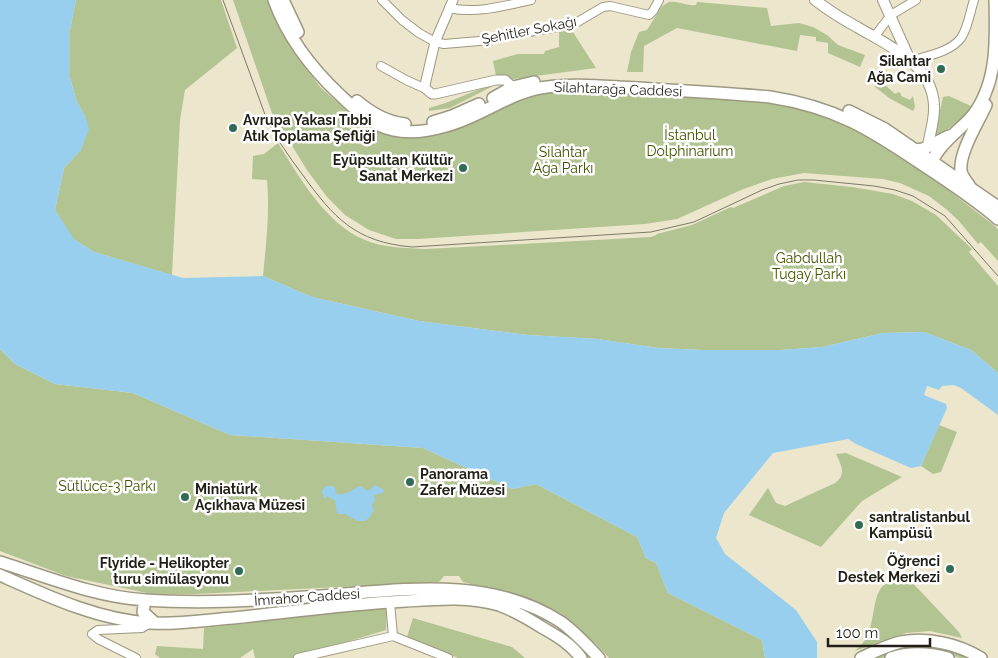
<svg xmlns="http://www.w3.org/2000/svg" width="998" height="658" viewBox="0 0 998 658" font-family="Raleway,sans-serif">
	<rect width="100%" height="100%" fill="#ebe6cc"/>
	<path fill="#b2c492" d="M76 0H221L237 48 185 90 180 120 172 275 94 252 72 238 55 210 64 168 81 150 86 118 77 102 70 78V30Z
		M233 0H268L276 20 297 57 321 88 343 107 368 125 417 137 447 132 504 105 543 91 598 90 761 99 816 111 845 121 897 150 996 227 998 230V261L981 242 978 244 959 221 946 209 929 196 900 183 883 179 804 173 772 179 741 190 677 219 645 224 418 239H396L369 230 345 215 327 197 307 170 272 113Z
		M669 2C679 1 685 6 696 5L697 2 767 8 771 26 799 23 813 27 827 35 838 45 865 55 860 67 828 53V43L816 41V37L800 35 797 51 677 28 644 46 643 72H627L631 52 639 32 647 30 662 6Z
		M571 29 596 68 513 79 496 76 493 61 518 54H544L545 51 559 47V32Z
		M499 83 450 108 429 111V108C453 102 475 89 499 83Z
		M883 83 895 94 899 92 901 94V96L910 100 913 96 915 107 913 111 889 98 874 86Z
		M949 96 973 107 957 123 934 138 943 97Z
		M278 143C299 177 326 224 365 240 384 248 406 248 426 249L651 237 656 235 657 234 692 225 731 207 733 208 784 186 804 182 852 187 893 194 912 201 936 215 972 249 969 252 998 286V373L971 350 924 332 883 333 822 347 780 350H703L658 348 598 339 528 335 419 321 312 297 263 276C266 244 270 212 267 180L252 179 253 156 264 154Z
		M0 349 15 364 55 384 133 393 230 435 423 448 512 489 536 484 637 537 646 558 656 563 668 593 762 640 765 658H609L596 644 562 617 510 594 463 582 459 576H444L439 582 196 594H152L66 576 0 551Z
		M939 425 957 432 941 472 933 474 921 466Z
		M846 453 902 477 862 501 821 547 749 515 768 488 776 503 785 506 835 483C847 474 841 465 836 454Z
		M905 575 959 632 962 638 930 631 906 633 855 651C859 647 863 643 866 639 880 611 866 583 905 575Z
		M387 607 386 630 294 658H255L253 649 240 658H160L155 654 157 646 203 649 204 628Z
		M413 618 512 647 525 658H458L407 637Z
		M915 647H935L970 658H960L945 653H893L882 658H874L896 649Z"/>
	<path fill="#98cfee" d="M0 0H76L70 30V78L77 102 86 118 89 129 81 150 64 168 55 210 74 239 94 252 183 278 263 276 312 297 419 321 528 335 598 339 658 348 703 350H780L822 347 883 333 924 332 971 350 998 373V415L961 388 954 385 942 386 939 390 927 386 924 395 946 404 947 408 921 466 911 468 856 444 848 439 773 453 724 513 716 538 725 554 796 610 817 642V658H765L762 640 668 593 656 563 646 558 637 537 536 484 512 489 423 448 230 435 133 393 55 384 15 364 0 349Z
		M375 485 384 490 383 493 374 495 375 500 372 505 374 510 369 518 365 521H358L345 514H337L335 501 327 496 324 499 322 491 326 486H334L336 493C344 497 352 490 360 486L368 491Z"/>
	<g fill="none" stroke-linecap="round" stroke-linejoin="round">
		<g stroke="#9d9880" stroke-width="10">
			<path id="minor" d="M382 0 402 20 419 33 435 42 444 44 479 41 574 24 603 7 610 6 649 15 653 11 659 0
				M449 8C476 14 504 6 531 0
				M874 37 891 15 916 0
				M911 61C926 56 951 52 961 38 968 28 970 12 974 0
				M381 66 406 80 426 89
				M393 636 448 658
				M136 658 98 639 92 634 98 630 142 628 148 624
				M298 658 393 636 390 602"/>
		</g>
		<g stroke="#9d9880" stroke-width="11">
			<path id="tertiary" d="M453 0 435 42 425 85 426 89 432 94H435L496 80H505L513 87"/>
		</g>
		<g stroke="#9d9880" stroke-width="12">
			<path id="secondary" d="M815 0C828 10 842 19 857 27 887 45 932 63 934 105 935 119 930 132 928 146
				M883 0 909 58"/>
		</g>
		<g stroke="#9d9880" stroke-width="14">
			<path id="primary" d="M274 0C288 38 311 68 340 95 356 110 371 125 393 130 411 134 429 131 446 126 481 117 511 91 547 87 577 83 609 87 638 88 682 91 726 93 770 97 835 107 870 129 923 165 949 182 975 199 998 219
				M283 0 298 32
				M493 98 513 87 534 82
				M357 101C371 113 387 122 405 124
				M849 111 885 129 998 207
				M433 122 452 116 479 104
				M916 150 923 149 949 136
				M932 168C930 150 963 128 973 115 998 82 996 39 995 0
				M969 185C966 181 962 176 961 171 959 152 978 123 986 105
				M0 562C47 577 96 597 146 600 204 604 263 600 321 596 401 590 489 575 561 622 575 632 587 645 599 658
				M0 575C47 596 98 620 150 623 177 625 206 620 233 618 290 612 348 604 406 601 436 599 470 596 499 605 515 611 529 619 543 628 557 636 571 644 581 658
				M145 600 143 612 155 623
				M861 658C874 652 887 645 901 642 928 637 958 644 981 658
				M891 658C909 652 929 653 948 658"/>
		</g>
		<use href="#minor" stroke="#fff" stroke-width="8"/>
		<use href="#tertiary" stroke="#fff" stroke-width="9"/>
		<use href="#secondary" stroke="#fff" stroke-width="10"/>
		<use href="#primary" stroke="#fff" stroke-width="11"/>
		<path stroke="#7e7a6a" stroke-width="1" d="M223 0 267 120C277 139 289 157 302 174 334 218 355 242 412 247L651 232 694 222 762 190 779 184 798 180H814L874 186 895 190 913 196 945 216 998 276"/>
	</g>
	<g fill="#316b55" stroke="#fff" stroke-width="2">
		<circle cx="941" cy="69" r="5"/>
		<circle cx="233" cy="128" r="5"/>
		<circle cx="463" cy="168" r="5"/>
		<circle cx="410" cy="482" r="5"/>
		<circle cx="185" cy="497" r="5"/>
		<circle cx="859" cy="525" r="5"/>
		<circle cx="950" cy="569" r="5"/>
		<circle cx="239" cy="571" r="5"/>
	</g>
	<g text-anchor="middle" stroke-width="5" stroke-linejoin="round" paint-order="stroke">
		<g font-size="14" fill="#211f16" stroke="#fff">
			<text transform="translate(529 30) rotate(-11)" y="5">Şehitler Sokağı</text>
			<text transform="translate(618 89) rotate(2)" y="5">Silahtarağa Caddesi</text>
			<text transform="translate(307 597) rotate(-4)" y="5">İmrahor Caddesi</text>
		</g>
		<g font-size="14" font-weight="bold" fill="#211f16" stroke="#fff" text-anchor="end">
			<text x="931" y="66">Silahtar<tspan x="931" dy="16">Ağa Cami</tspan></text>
			<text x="243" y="125" text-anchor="start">Avrupa Yakası Tıbbi<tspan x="243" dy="16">Atık Toplama Şefliği</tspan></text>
			<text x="453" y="165">Eyüpsultan Kültür<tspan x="453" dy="16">Sanat Merkezi</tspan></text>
			<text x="420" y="479" text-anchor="start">Panorama<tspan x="420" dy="16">Zafer Müzesi</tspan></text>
			<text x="195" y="494" text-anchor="start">Miniatürk<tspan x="195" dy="16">Açıkhava Müzesi</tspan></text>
			<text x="869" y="522" text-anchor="start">santralistanbul<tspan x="869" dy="16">Kampüsü</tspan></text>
			<text x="940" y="566">Öğrenci<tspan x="940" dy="16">Destek Merkezi</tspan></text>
			<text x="229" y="568">Flyride - Helikopter<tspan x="229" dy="16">turu simülasyonu</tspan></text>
		</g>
		<g font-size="14" fill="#405300" stroke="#fff">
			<text x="690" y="140">İstanbul<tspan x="690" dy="16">Dolphinarium</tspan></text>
			<text x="563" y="157">Silahtar<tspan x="563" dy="16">Ağa Parkı</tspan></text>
			<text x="809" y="263">Gabdullah<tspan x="809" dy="16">Tugay Parkı</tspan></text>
			<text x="107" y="491">Sütlüce-3 Parkı</text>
		</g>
	</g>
	<path d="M828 638v8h102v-8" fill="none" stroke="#211f16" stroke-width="2.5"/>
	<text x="836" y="638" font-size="15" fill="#211f16" stroke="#ffffff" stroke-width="4" paint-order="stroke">100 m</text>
</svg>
